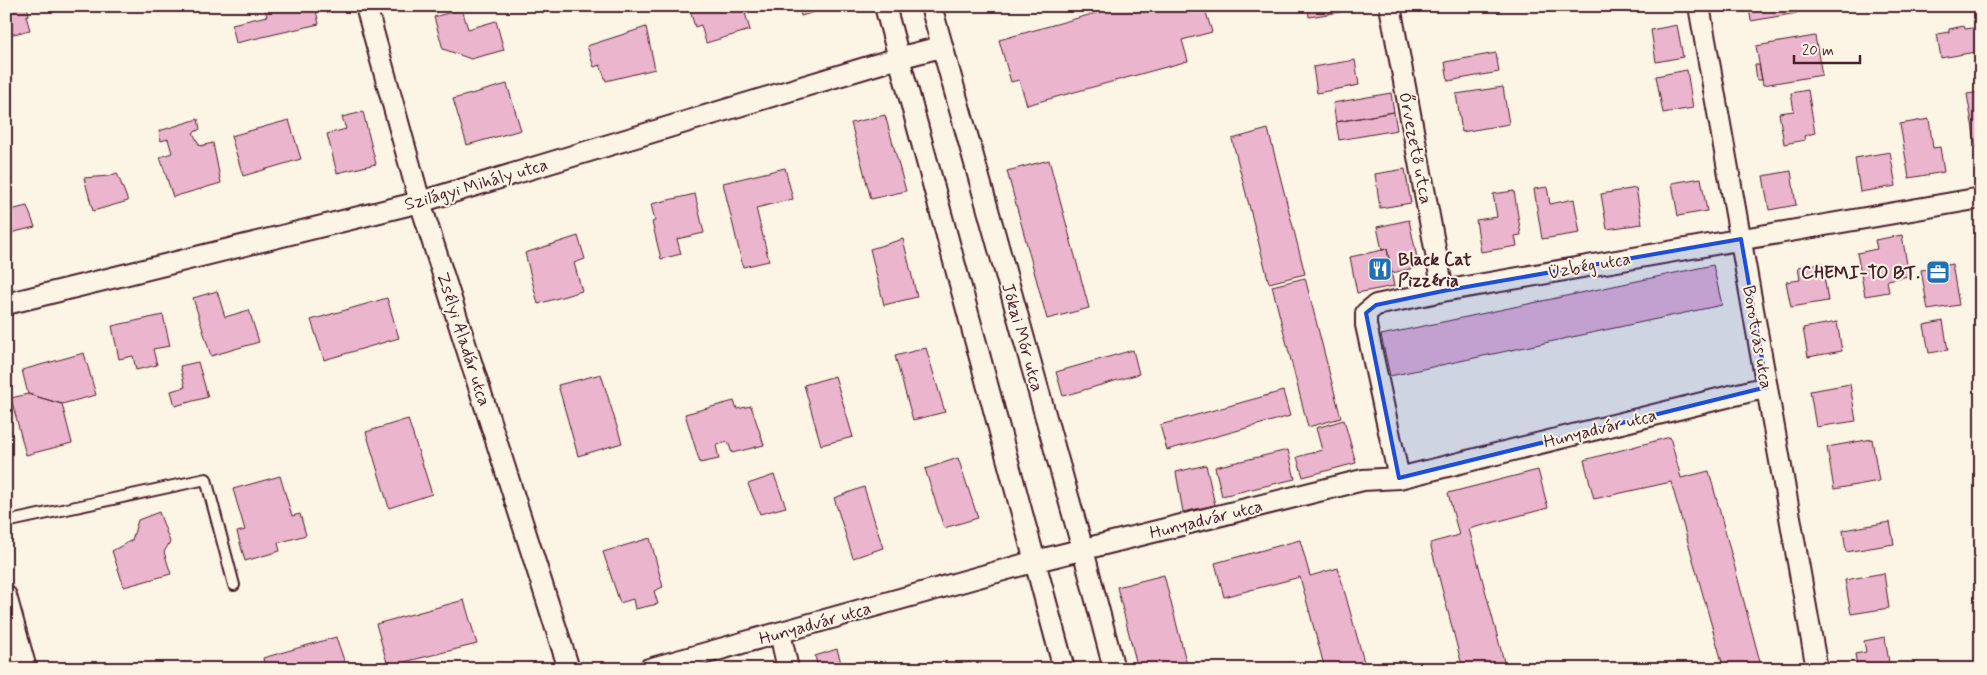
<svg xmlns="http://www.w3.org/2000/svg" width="1987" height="675" viewBox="0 0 1987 675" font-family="Mynerve,sans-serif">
	<rect width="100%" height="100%" fill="#fcf5e5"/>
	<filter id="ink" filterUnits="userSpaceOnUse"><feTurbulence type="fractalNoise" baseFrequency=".02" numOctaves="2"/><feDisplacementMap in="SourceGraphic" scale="10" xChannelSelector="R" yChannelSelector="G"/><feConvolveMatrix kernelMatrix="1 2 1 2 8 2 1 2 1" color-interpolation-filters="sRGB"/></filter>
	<g filter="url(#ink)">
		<path fill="#ebb5cd" stroke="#4a1f2b" d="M6 6H27L29 15 26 16 30 30 6 36Z
			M264 6H315L319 24 236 43 232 24 267 16Z
			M693 6H743L750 30 706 43 701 25 695 27 689 7Z
			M799 6H835L801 16Z
			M1121 6H1204L1212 32 1182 40 1188 61 1027 105 1019 80 1011 82 999 40Z
			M1308 6H1345L1346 11 1309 17Z
			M1749 6H1796L1797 13 1751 21Z
			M462 9 468 29 496 21 504 50 471 59 443 49 434 17Z
			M1677 25 1683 57 1656 62 1651 30Z
			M1964 26 1965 29 1981 27V51L1941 58 1937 34 1949 32V29Z
			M646 27 655 69 606 81 600 65 594 67 587 46Z
			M1815 36 1822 75 1763 85 1756 46Z
			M1496 53 1499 72 1448 81 1445 62Z
			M1355 60 1359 85 1317 93 1313 67Z
			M1755 65H1759L1762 80H1757Z
			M1687 70 1693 108 1663 113 1656 76Z
			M507 84 521 130 467 145 453 99Z
			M1503 87 1509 124 1462 132 1456 94Z
			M1808 90 1815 133 1804 136 1805 140 1784 144 1779 113 1794 111 1791 93Z
			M1981 92V146L1976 147 1967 94Z
			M1391 93 1394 112 1336 122 1333 103Z
			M363 112 376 164 337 173 327 134 346 129 342 117Z
			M1394 112 1397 130 1339 140 1336 122Z
			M885 115 906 191 871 199 851 123Z
			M198 119 200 129 193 133 200 146 213 143 221 183 173 197 160 157 172 153 168 139 161 141 159 131Z
			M1929 119 1933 148 1940 147 1944 172 1909 178 1900 124Z
			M289 120 301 159 243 176 231 136Z
			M1268 129 1305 274 1269 283 1232 139Z
			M1890 152 1896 186 1860 192 1855 158Z
			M1049 160 1089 308 1047 319 1007 171Z
			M785 168 793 199 756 208 769 261 743 267 723 183Z
			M1405 169 1411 203 1380 208 1375 174Z
			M1791 171 1796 205 1769 210 1763 176Z
			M117 173 128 201 93 211 84 178 109 176Z
			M1701 178 1707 211 1678 216 1672 183Z
			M1547 187 1550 204 1574 199 1580 233 1542 239 1534 189Z
			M1636 188 1642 224 1607 229 1601 194Z
			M1514 191 1521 235 1515 236 1517 246 1481 252 1476 220 1497 217 1493 194Z
			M695 194 704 233 677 239 681 254 661 259 652 222 655 221 651 204Z
			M27 206 35 227 6 234V211Z
			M1409 220 1419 267 1392 273 1387 249 1382 250 1377 227Z
			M1902 235 1909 276 1887 280 1889 292 1865 296 1857 253 1877 249 1875 240Z
			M578 236 585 259 574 263 582 291 538 304 525 253Z
			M903 239 917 297 884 305 870 249Z
			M1387 249 1394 286 1357 293 1350 257Z
			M1822 263 1828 301 1791 307 1786 282 1800 280 1798 267Z
			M1952 264 1959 305 1928 310 1921 270Z
			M1713 265 1722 305 1390 376 1381 335Z
			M1305 278 1341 418 1308 427 1272 286Z
			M217 291 225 317 249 310 259 342 211 356 193 298Z
			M387 298 399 338 324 360 311 320Z
			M163 315 170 346 153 349 157 365 136 370 133 356 119 359 112 326Z
			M1943 321 1948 350 1929 353 1924 325Z
			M1837 322 1842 351 1808 357 1803 328Z
			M926 348 945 412 913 420 895 356Z
			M1133 350 1139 374 1063 396 1056 372Z
			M84 353 96 395 62 404 28 394 22 370Z
			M198 362 208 397 175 406 171 391 185 387 180 366Z
			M601 374 622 443 578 456 558 385Z
			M835 376 853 437 821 445 804 385Z
			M1850 384 1856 421 1816 427 1810 391Z
			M1283 391 1290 416 1167 450 1160 425Z
			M28 394 62 404 72 443 26 455 11 398Z
			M734 401 737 409 751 406 764 445 732 453 728 442 716 445 719 459 700 463 685 414Z
			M408 419 432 494 389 508 366 432Z
			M1344 420 1356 463 1303 477 1297 457 1322 450 1316 428Z
			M1670 437 1681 478 1709 471 1762 669H1724L1671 482 1594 499 1584 460Z
			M1872 439 1879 481 1834 489 1827 447Z
			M1288 450 1295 479 1222 496 1215 467Z
			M958 458 978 518 944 528 925 469Z
			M1206 465 1215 505 1183 512 1176 472Z
			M1538 470 1548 508 1469 529 1506 669H1463L1430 543 1459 535 1448 493Z
			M774 475 786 507 760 514 748 484Z
			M280 476 292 516 300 514 306 535 278 543 280 551 245 561 237 532 245 530 233 489Z
			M864 487 883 548 853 558 834 498Z
			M159 512 170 542 164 552 171 574 124 587 112 551 132 540 138 520Z
			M1890 522 1894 544 1846 552 1843 530Z
			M650 538 663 587 654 591 658 604 635 609 633 599 620 603 603 552Z
			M1300 540 1310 576 1338 568 1366 669H1325L1300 577 1224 597 1215 563Z
			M1884 573 1889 608 1851 614 1845 580Z
			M1164 575 1188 669H1138L1117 587Z
			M464 600 477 644 388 666 376 624Z
			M336 637 347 669H265L263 658Z
			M1885 637 1890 669H1868V664L1857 666 1855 654 1866 652 1864 641Z
			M837 649 842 666 833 669H818L815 656Z
			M970 662 972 669H947Z"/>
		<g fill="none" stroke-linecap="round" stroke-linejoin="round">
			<g stroke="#4a1f2b" stroke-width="14">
				<path id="lane" d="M6 522 206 479 234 585"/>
			</g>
			<g stroke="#4a1f2b" stroke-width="24">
				<path id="street" d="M366 6 420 202 569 669
					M885 6 1064 669
					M931 6 1083 550 1114 669
					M1390 6 1443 291
					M1699 6 1817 669
					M6 304 420 202 898 58 941 47
					M1399 478 1366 325V313L1376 305 1443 291 1981 198
					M6 596 26 669
					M780 633 788 669
					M649 669 1036 561 1363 480 1399 478 1767 387"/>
			</g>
			<use href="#lane" stroke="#fcf5e5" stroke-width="10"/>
			<use href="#street" stroke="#fcf5e5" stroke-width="20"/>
		</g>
	</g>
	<path fill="#1d4ed8" fill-opacity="0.2" stroke="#1d4ed8" stroke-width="4" stroke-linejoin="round" d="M1741 239 1767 387 1399 478 1366 313 1376 305 1443 291Z"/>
	<defs>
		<g id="restaurant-square" transform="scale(1.25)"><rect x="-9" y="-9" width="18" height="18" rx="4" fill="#1f6fb2" stroke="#fcf5e5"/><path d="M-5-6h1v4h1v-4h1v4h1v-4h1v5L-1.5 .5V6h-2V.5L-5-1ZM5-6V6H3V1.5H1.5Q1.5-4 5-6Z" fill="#fff"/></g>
		<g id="office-square" transform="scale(1.25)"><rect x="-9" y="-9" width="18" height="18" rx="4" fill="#1f6fb2" stroke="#fcf5e5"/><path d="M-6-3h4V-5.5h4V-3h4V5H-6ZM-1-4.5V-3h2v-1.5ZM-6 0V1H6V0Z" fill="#fff"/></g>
	</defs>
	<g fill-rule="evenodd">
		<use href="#restaurant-square" x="1380" y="269"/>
		<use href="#office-square" x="1938" y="272"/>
	</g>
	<g text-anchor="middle" stroke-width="4" stroke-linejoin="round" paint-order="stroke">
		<g font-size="18" fill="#4a1f2b" stroke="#fcf5e5">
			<text transform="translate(1416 148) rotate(79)" y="6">Őrvezető utca</text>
			<text transform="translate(476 184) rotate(-16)" y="6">Szilágyi Mihály utca</text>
			<text transform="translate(1589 265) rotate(-10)" y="6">Üzbég utca</text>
			<text transform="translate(1023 337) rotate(74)" y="6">Jókai Mór utca</text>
			<text transform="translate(1758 337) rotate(80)" y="6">Borotvás utca</text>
			<text transform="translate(464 339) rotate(72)" y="6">Zsélyi Aladár utca</text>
			<text transform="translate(1600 428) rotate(-14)" y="6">Hunyadvár utca</text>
			<text transform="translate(1206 519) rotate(-14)" y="6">Hunyadvár utca</text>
			<text transform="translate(815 623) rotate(-16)" y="6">Hunyadvár utca</text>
		</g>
		<g font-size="18" font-weight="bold" fill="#4a1f2b" stroke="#fcf5e5" text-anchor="start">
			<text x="1398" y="265">Black Cat<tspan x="1398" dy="21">Pizzéria</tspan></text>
			<text x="1920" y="278" text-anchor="end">CHEMI-TO BT.</text>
		</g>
	</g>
	<rect width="1987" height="675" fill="none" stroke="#fcf5e5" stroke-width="25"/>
	<rect x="12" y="12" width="1962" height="650" fill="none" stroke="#4a1f2b" stroke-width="2" filter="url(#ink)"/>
	<path d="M1794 55v8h66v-8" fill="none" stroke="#4a1f2b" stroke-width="2.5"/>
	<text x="1802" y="55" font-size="15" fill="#4a1f2b" stroke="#fcf5e5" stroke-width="4" paint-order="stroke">20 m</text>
</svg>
